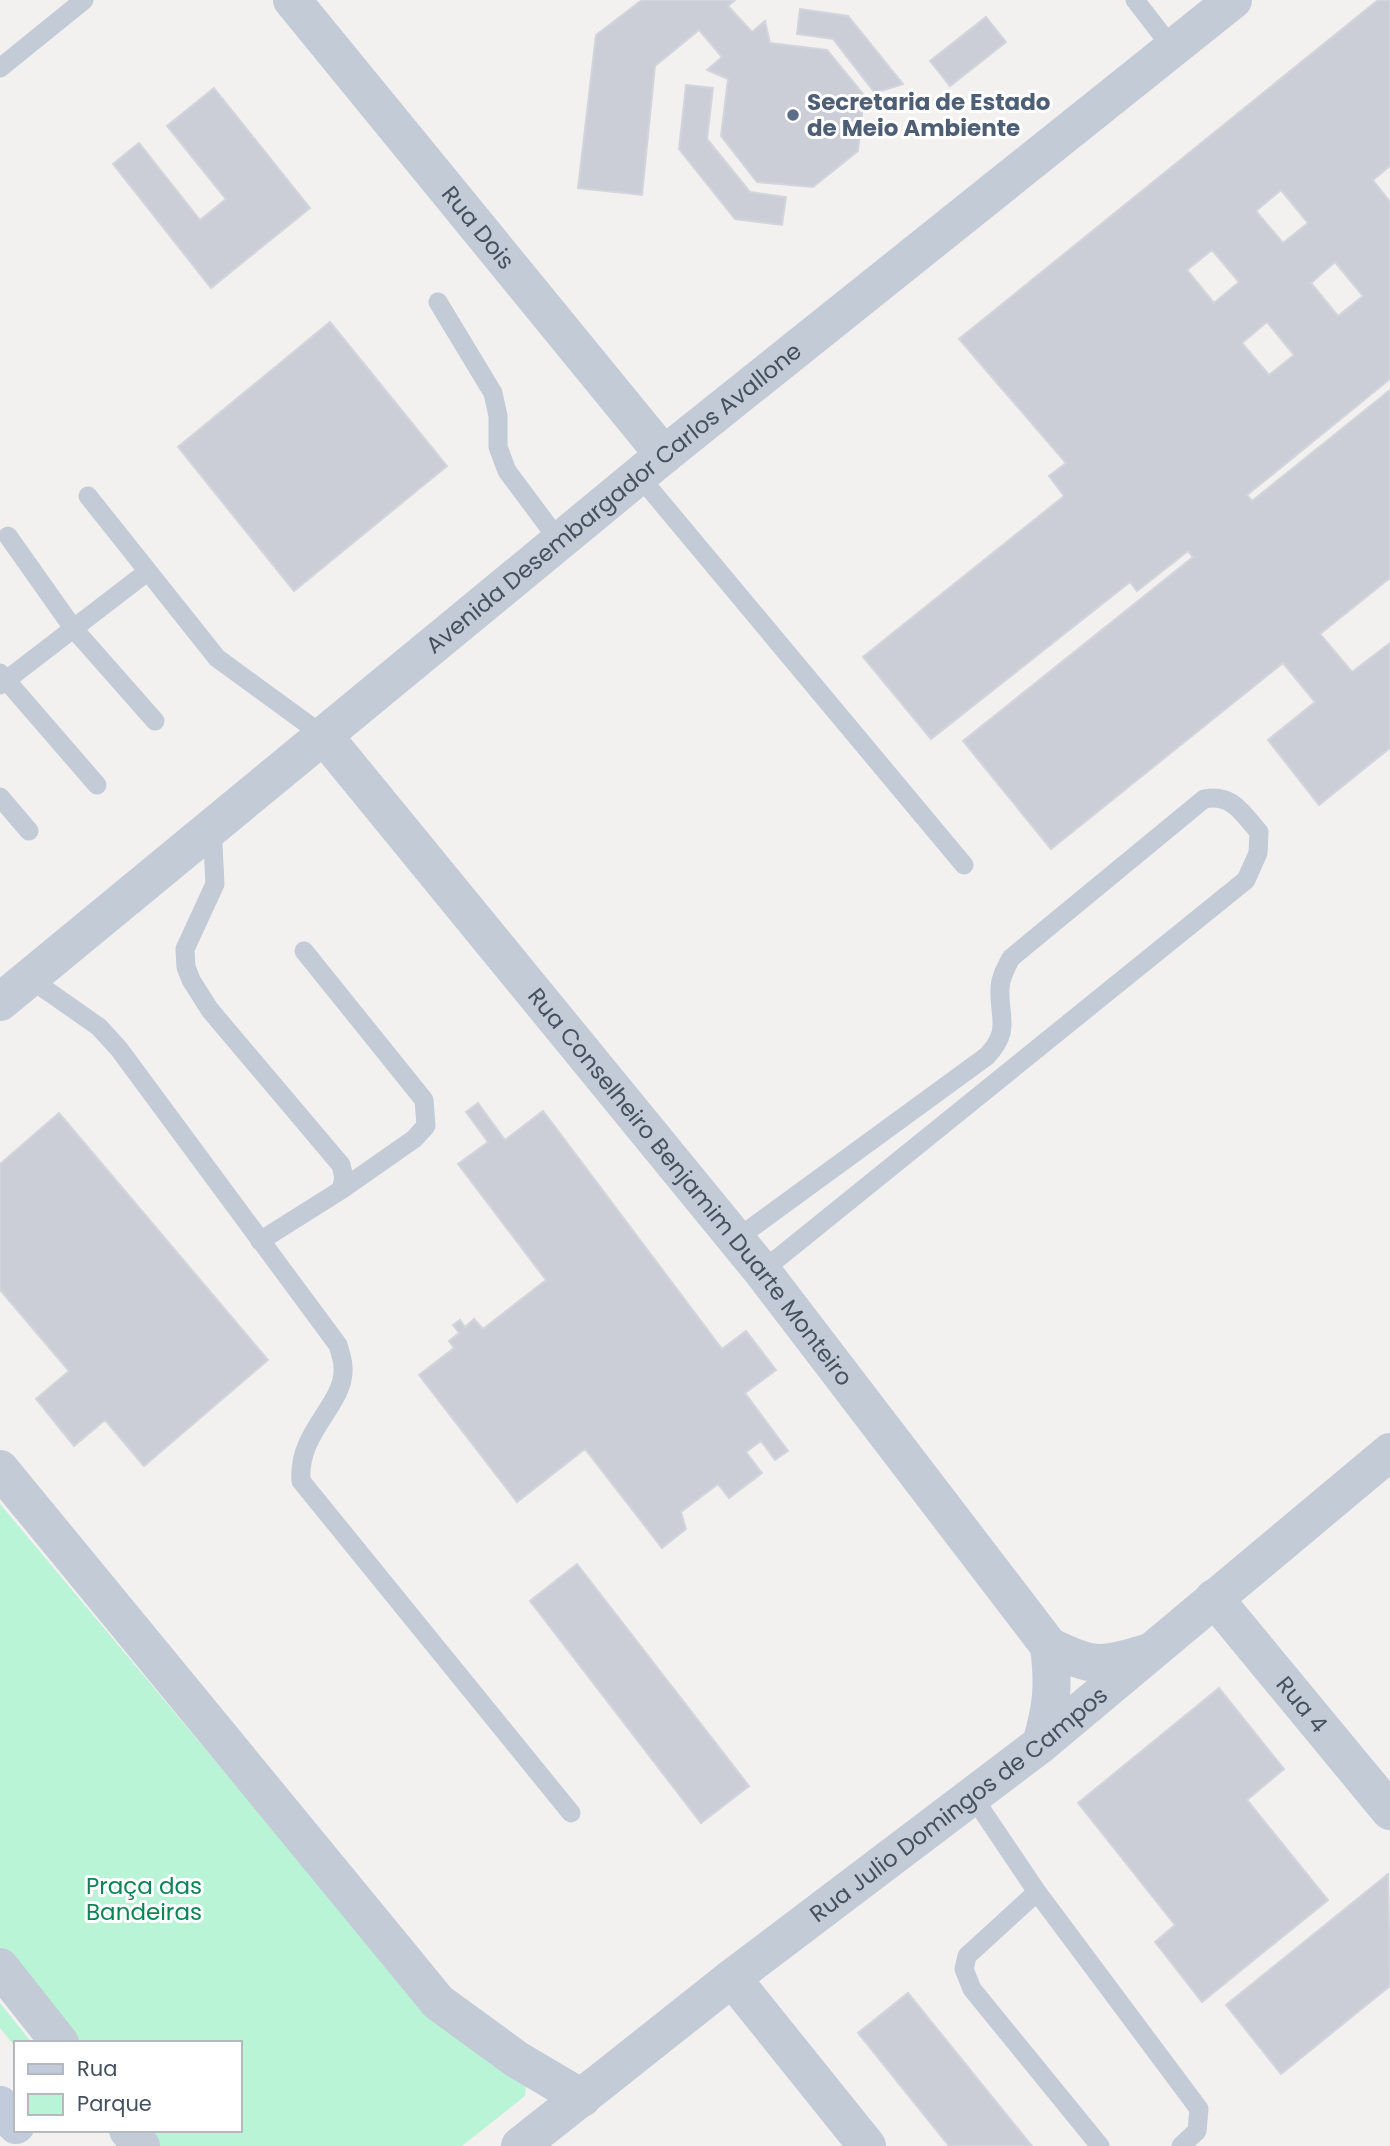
<svg xmlns="http://www.w3.org/2000/svg" width="1390" height="2146" viewBox="0 0 1390 2146" font-family="Poppins,sans-serif">
	<rect width="100%" height="100%" fill="#f3f0f0"/>
	<path fill="#baf4d6" d="M0 1504 422 2008 526 2085 525 2096 462 2146H156L144 2130H240V2043H73L0 1949Z
		M0 2003 32 2043H16V2048L0 2028Z"/>
	<path fill="#cbced6" stroke="#d3d5dc" stroke-width="2" fill-rule="evenodd" d="M642 0H735L728 6 752 32 765 21 770 43 827 50 864 95 858 151 813 187 757 182 721 136 728 79 707 70 722 57 699 30 655 66 642 195 578 188 596 35Z
		M1378 0H1390V166L1373 180 1390 202V379L1247 495 1252 501 1390 390V578L1320 634 1352 672 1390 643V748L1319 805 1268 740 1315 702 1283 663 1051 849 963 741 1193 557 1188 551 1137 591 1130 582 931 739 863 657 1064 496 1049 476 1066 463 959 339ZM1281 190 1308 223 1283 243 1256 211ZM1212 250 1239 282 1214 303 1187 270ZM1335 262 1363 296 1338 316 1311 283ZM1267 322 1294 355 1269 375 1242 343Z
		M800 9 848 16 903 84 875 93 833 39 797 34Z
		M986 17 1006 42 950 86 930 61Z
		M686 85 713 88 707 139 750 192 786 197 782 225 735 219 679 149Z
		M214 88 310 208 211 288 113 164 139 143 200 220 226 199 167 126Z
		M330 322 447 466 294 591 178 447Z
		M478 1103 505 1140 543 1111 722 1349 746 1331 776 1370 745 1393 788 1451 775 1460 761 1441 746 1452 762 1473 729 1498 718 1484 681 1512 686 1529 662 1548 585 1449 517 1502 419 1375 454 1348 449 1341 459 1333 453 1325 460 1320 465 1327 474 1319 483 1329 546 1280 458 1164 488 1142 466 1112Z
		M59 1113 268 1360 144 1466 105 1420 74 1446 36 1399 69 1371 0 1290V1164Z
		M577 1564 749 1786 701 1823 530 1601Z
		M1219 1688 1284 1769 1247 1800 1328 1900 1202 2002 1155 1942 1175 1925 1078 1803Z
		M1388 1874 1390 1986 1281 2074 1226 2005Z
		M908 1993 1032 2146H949L858 2033Z"/>
	<g fill="none" stroke-linecap="round" stroke-linejoin="round">
		<path stroke="#c2cbd6" stroke-width="19" d="M1135 0 1173 49
			M0 68 84 0
			M438 302 493 393 498 416V447L507 471 560 542
			M640 477 964 865
			M88 496 217 658 324 736
			M8 536 73 628 155 721
			M0 673 97 785
			M0 685 147 572
			M0 797 29 831
			M212 827 215 884 185 949 186 967 191 980 210 1010 341 1165 344 1178 341 1190 260 1241
			M304 951 424 1100 426 1126 414 1139 341 1190
			M29 978 99 1027 119 1049 338 1345C340 1352 343 1360 343 1367 346 1404 297 1431 301 1481L571 1813
			M735 1240 987 1056C1011 1030 999 1019 1000 989 1000 978 1006 967 1011 958L1204 799C1232 793 1242 813 1259 832L1258 853 1246 880 762 1271
			M973 1797 1037 1892 1199 2109 1197 2131 1181 2146
			M1037 1892 967 1956 964 1969 972 1989 1100 2146"/>
		<g stroke="#c2cbd6" stroke-width="38">
			<path id="s1" d="M292 0 664 455"/>
			<path id="s2" d="M324 736 762 1271 1049 1646C1095 1669 1101 1666 1150 1652"/>
			<path d="M0 1469 438 2002 516 2059 582 2098"/>
			<path id="s3" d="M1214 1598 1390 1811"/>
			<path d="M1041 1744C1052 1706 1054 1686 1049 1646"/>
			<path d="M0 1967 60 2043"/>
			<path d="M732 1978 867 2146"/>
			<path d="M128 2130 141 2146"/>
		</g>
		<g stroke="#c2cbd6" stroke-width="38">
			<path id="s4" d="M0 1002 664 455 1233 0"/>
			<path id="s5" d="M520 2146 732 1978 1041 1744 1390 1452"/>
		</g>
		<path stroke="#c1cbdb" stroke-width="38" d="M0 2105 16 2125"/>
	</g>
	<circle fill="#5c6f8a" stroke="#fff" stroke-width="2.5" cx="793" cy="115" r="7"/>
	<g text-anchor="middle" stroke-width="6" stroke-linejoin="round" paint-order="stroke">
		<g font-size="23" font-weight="bold" fill="#4e5e75" stroke="#fff" text-anchor="start">
			<text x="807" y="110">Secretaria de Estado<tspan x="807" dy="26">de Meio Ambiente</tspan></text>
		</g>
		<g font-size="23" fill="#465160" stroke="#fff">
			<text dy="8" stroke="none"><textPath href="#s1" startOffset="294">Rua Dois</textPath></text>
			<text dy="8" stroke="none"><textPath href="#s4" startOffset="794">Avenida Desembargador Carlos Avallone</textPath></text>
			<text dy="8" stroke="none"><textPath href="#s2" startOffset="581">Rua Conselheiro Benjamim Duarte Monteiro</textPath></text>
			<text dy="8" stroke="none"><textPath href="#s3" startOffset="138">Rua 4</textPath></text>
			<text dy="8" stroke="none"><textPath href="#s5" startOffset="556">Rua Julio Domingos de Campos</textPath></text>
		</g>
		<g font-size="23" fill="#0d8453" stroke="#fff">
			<text x="144" y="1894">Praça das<tspan x="144" dy="26">Bandeiras</tspan></text>
		</g>
	</g>
	<rect x="14" y="2041" width="228" height="91" fill="#ffffff" stroke="#b5b9bf" stroke-width="2"/>
	<rect x="28" y="2064" width="35" height="10" fill="#c1cbdb" stroke="#b5b9bf" stroke-width="2"/>
	<text x="77" y="2076" font-size="21" fill="#465160">Rua</text>
	<rect x="28" y="2094" width="35" height="21" fill="#baf4d6" stroke="#b5b9bf" stroke-width="2"/>
	<text x="77" y="2111" font-size="21" fill="#465160">Parque</text>
</svg>
